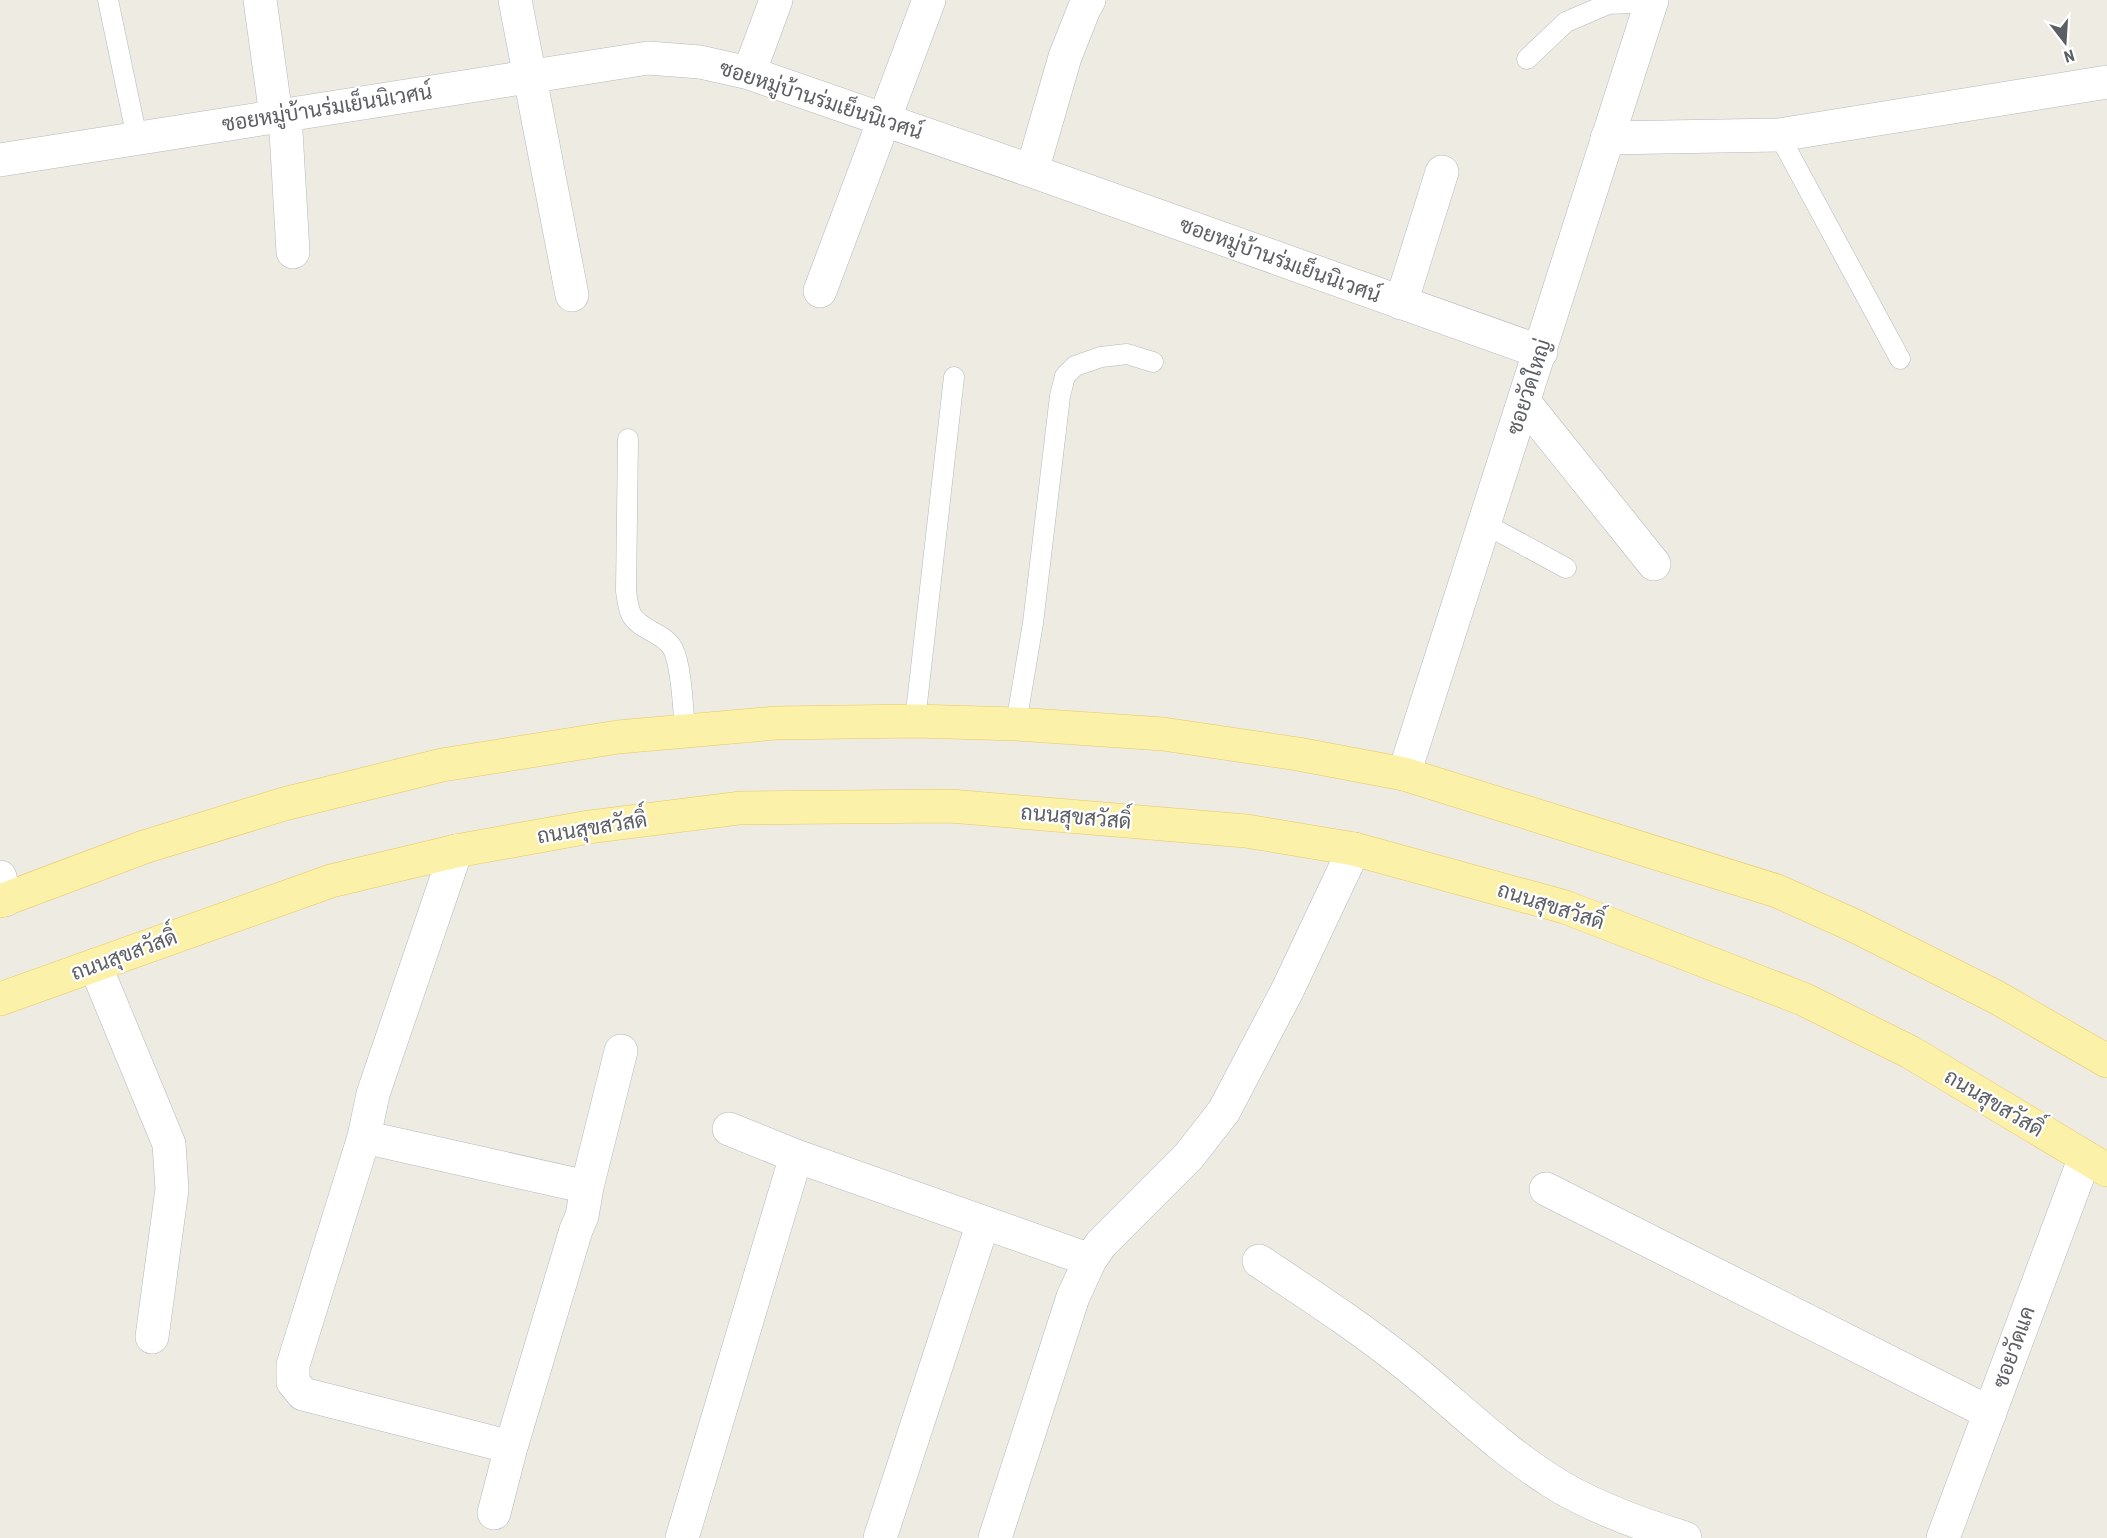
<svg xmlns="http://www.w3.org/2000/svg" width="2107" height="1538" viewBox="0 0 2107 1538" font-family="'Roboto Condensed',Sarabun,sans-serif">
	<rect width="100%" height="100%" fill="#edebe2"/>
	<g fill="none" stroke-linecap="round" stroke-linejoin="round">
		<g stroke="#b5b8bc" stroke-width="21">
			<path id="service" d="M108 0 137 138
				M1527 59 1566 22 1608 4 1651 2
				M1779 135 1900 359
				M628 439 626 591C627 598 628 607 631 614 640 631 664 632 673 649 682 667 683 710 685 731
				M1485 524 1566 568
				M915 721 954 377
				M1016 724 1033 623 1060 396 1065 376 1075 366 1101 357 1127 354 1153 362"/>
		</g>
		<g stroke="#b5b8bc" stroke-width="34">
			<path id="minor" d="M260 0 276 116
				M515 0 572 295
				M749 73 776 0
				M285 114 293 252
				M1607 138 1779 135 2107 82
				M0 160 648 58 700 62 749 73 1032 171 1541 352
				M1032 171 1065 57 1084 9 1089 0
				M820 291 929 0
				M1401 303 1442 172
				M1525 403 1654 564
				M456 851 373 1094 364 1137 587 1187 582 1216 576 1230 511 1447 494 1513
				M0 877 5 900
				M95 965 169 1144 172 1189 152 1337
				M729 1129 796 1156
				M364 1137 293 1365V1382L303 1394 511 1447
				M587 1187 621 1051
				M1546 1189 1990 1413
				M1259 1261C1310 1295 1361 1328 1408 1366 1456 1405 1499 1448 1551 1481 1588 1505 1643 1525 1685 1538
				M682 1538 796 1156 1090 1260
				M880 1538 983 1223
				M995 1538 1073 1297 1090 1260 1101 1244 1189 1156 1224 1111 1288 989 1354 849
				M1943 1538 2085 1157"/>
		</g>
		<g stroke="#b5b8bc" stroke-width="34">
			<path id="tertiary" d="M1404 774 1652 0"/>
		</g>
		<g stroke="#ebc85d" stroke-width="34">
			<path id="primary" d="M0 901 144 847 284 804 442 765 618 737 776 723 915 721 1016 724 1163 734 1298 754 1404 774 1777 891 1855 926 1996 997 2107 1061
				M0 999 331 881 456 851 589 827 740 808 950 806 1246 831 1354 849 1565 907 1803 999 1910 1052 2107 1170"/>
		</g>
		<use href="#service" stroke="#fff" stroke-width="20"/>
		<use href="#minor" stroke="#fff" stroke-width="33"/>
		<use href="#tertiary" stroke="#fff" stroke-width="33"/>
		<use href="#primary" stroke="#fcf1a9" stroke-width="33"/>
	</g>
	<g text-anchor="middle" stroke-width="4.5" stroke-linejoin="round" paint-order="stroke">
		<g font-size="21" fill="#5b5e63" stroke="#fff">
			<text transform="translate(821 100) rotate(18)" y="7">ซอยหมู่บ้านร่มเย็นนิเวศน์</text>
			<text transform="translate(327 108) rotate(-9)" y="7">ซอยหมู่บ้านร่มเย็นนิเวศน์</text>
			<text transform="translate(1280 260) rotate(20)" y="7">ซอยหมู่บ้านร่มเย็นนิเวศน์</text>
			<text transform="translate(1529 387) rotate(-72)" y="7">ซอยวัดใหญ่</text>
			<text transform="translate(1076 817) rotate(5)" y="7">ถนนสุขสวัสดิ์</text>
			<text transform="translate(592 828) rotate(-9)" y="7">ถนนสุขสวัสดิ์</text>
			<text transform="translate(1551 906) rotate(18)" y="7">ถนนสุขสวัสดิ์</text>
			<text transform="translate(124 955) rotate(-20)" y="7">ถนนสุขสวัสดิ์</text>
			<text transform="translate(1994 1103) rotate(31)" y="7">ถนนสุขสวัสดิ์</text>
			<text transform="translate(2014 1347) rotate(-70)" y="7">ซอยวัดแค</text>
		</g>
	</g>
	<g transform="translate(2065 42) rotate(163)" stroke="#ffffff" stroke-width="4.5" paint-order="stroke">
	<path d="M0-4.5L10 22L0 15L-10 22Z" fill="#5b5e63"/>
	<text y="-9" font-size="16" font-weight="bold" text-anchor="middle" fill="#5b5e63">N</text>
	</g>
</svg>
